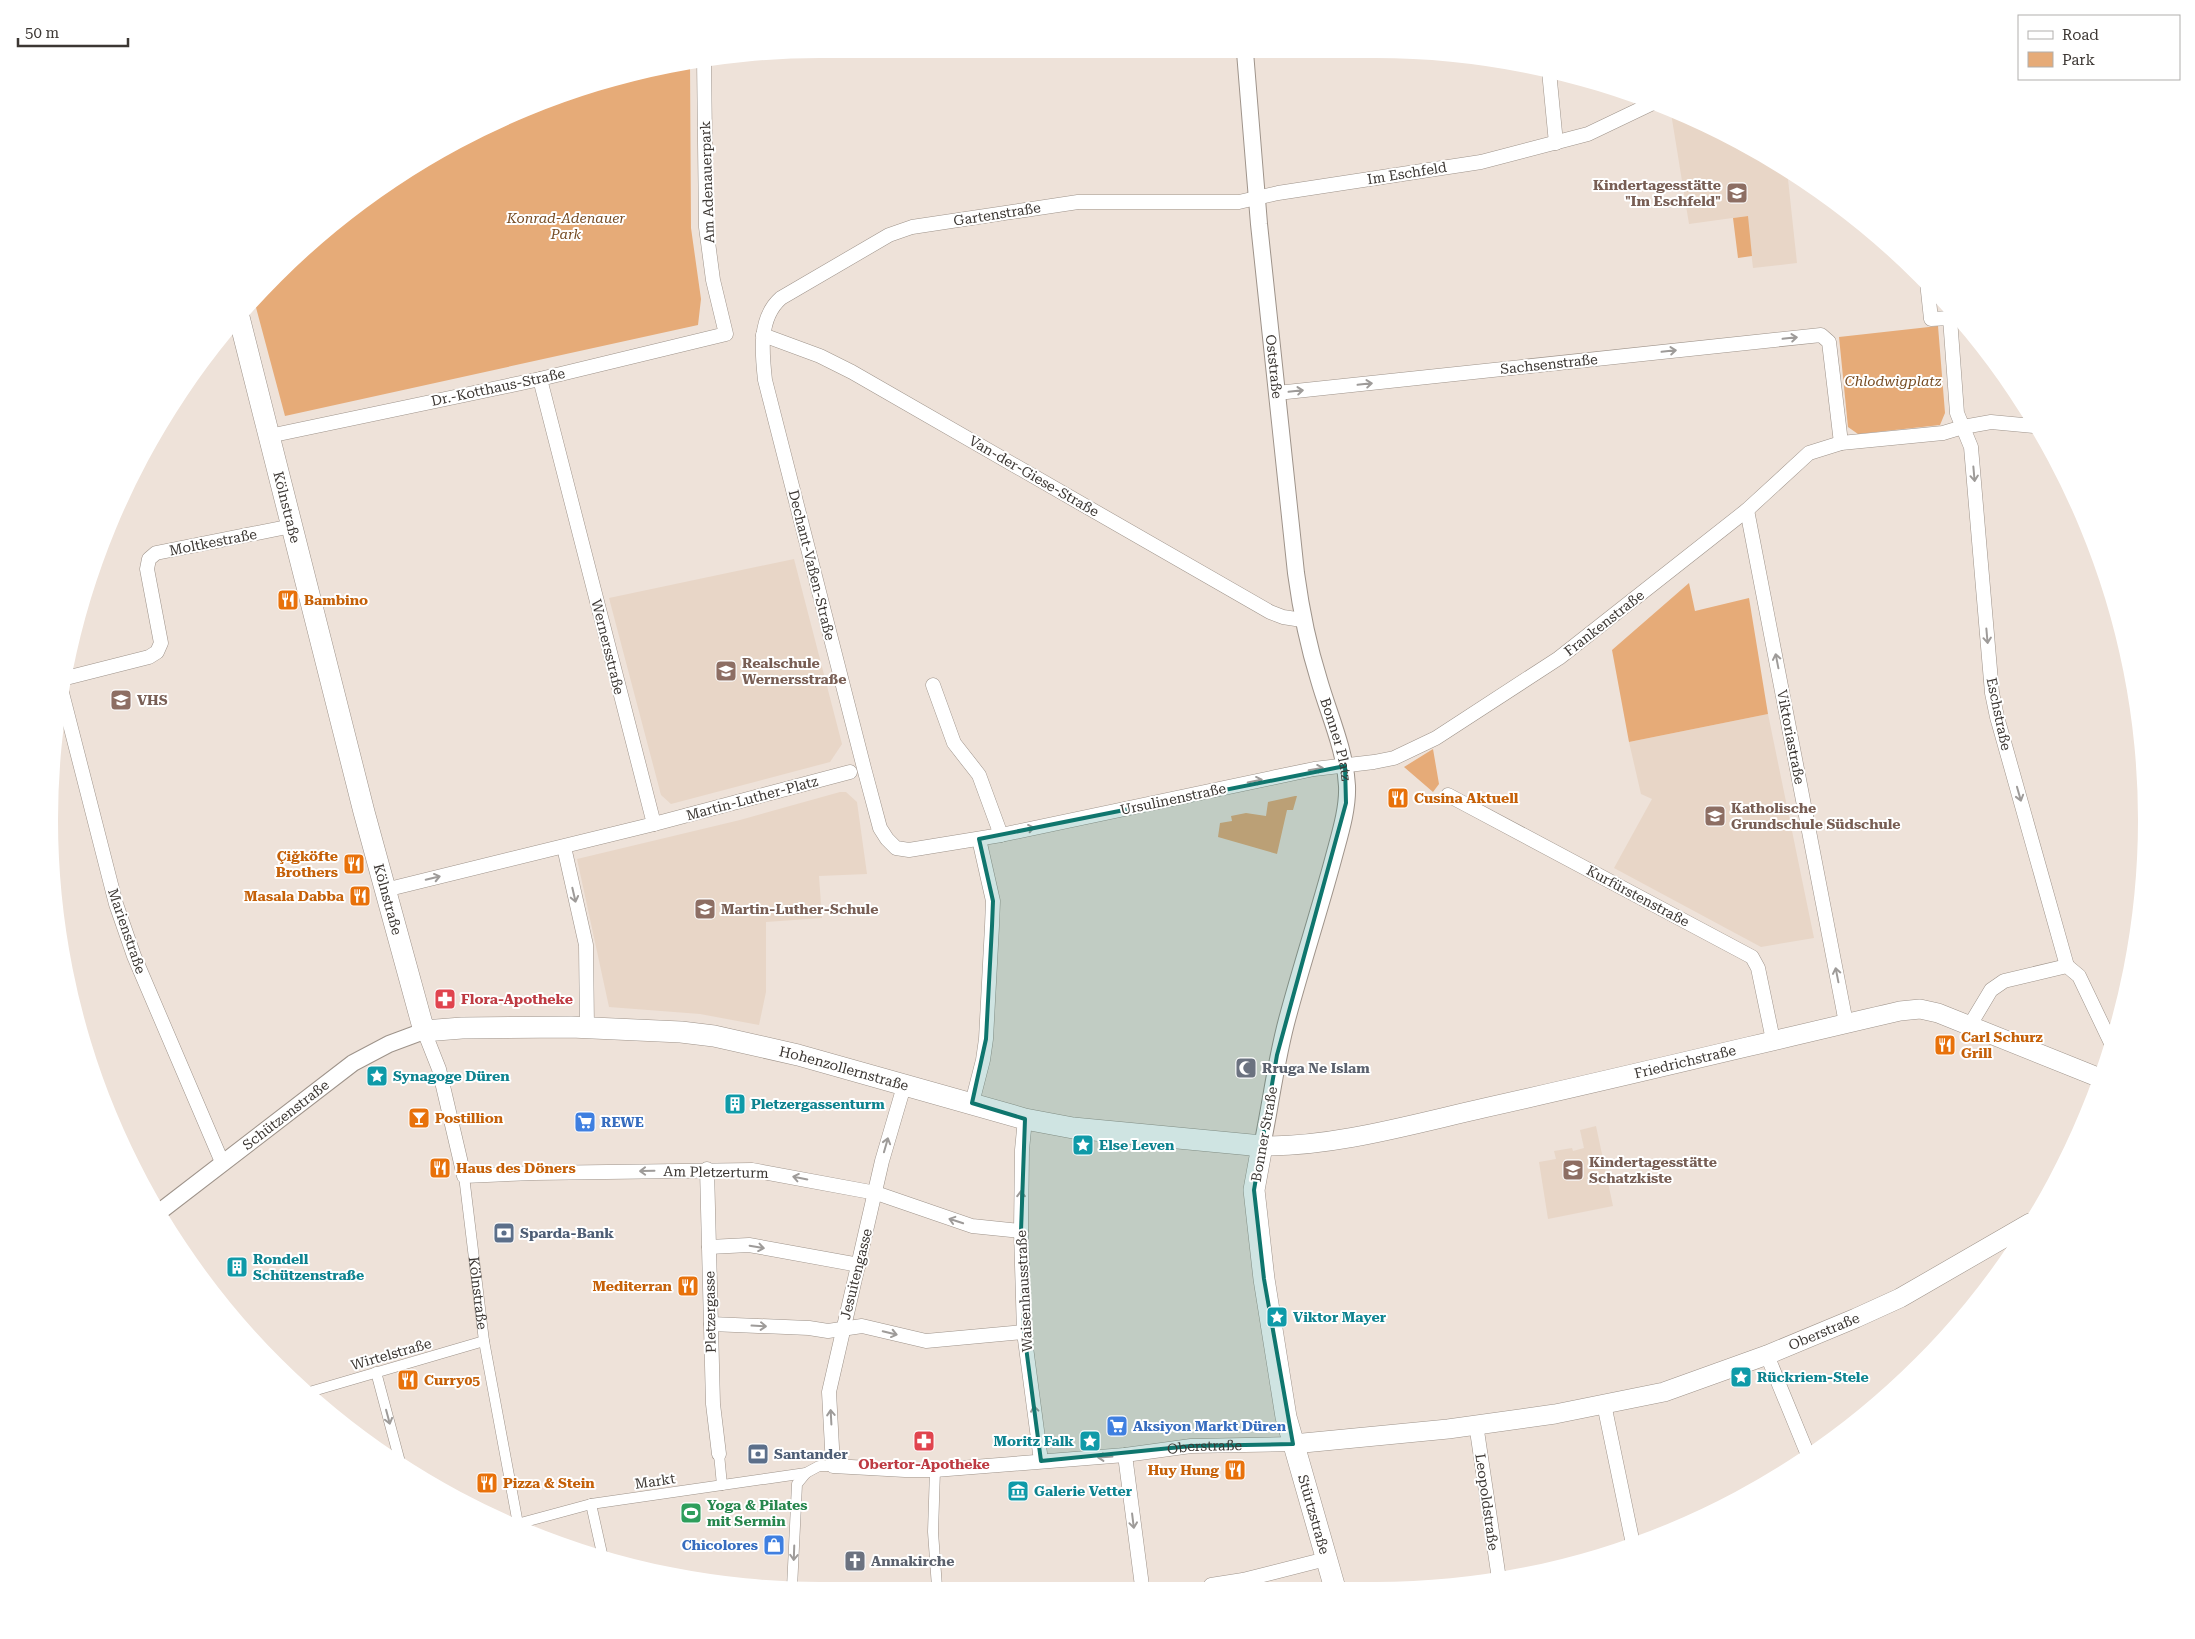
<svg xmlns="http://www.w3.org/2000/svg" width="2195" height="1639" viewBox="0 0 2195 1639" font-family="'Roboto Serif',serif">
	<rect width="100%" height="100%" fill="#eee2d9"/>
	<path fill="#e8d6c7" d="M1670 107 1787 170 1797 263 1753 268 1747 216 1689 224Z
		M794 559 842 744 830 762 671 804 661 795 609 598Z
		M1768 714 1814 938 1761 947 1614 868 1652 799 1641 794 1629 742Z
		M840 792H846L857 802 867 874 819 876 822 918 766 922V992L759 1025 700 1014 609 1007 577 859 740 820Z
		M1596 1126 1613 1206 1548 1219 1539 1162 1556 1159 1554 1151 1572 1148 1573 1151 1584 1148 1580 1130Z"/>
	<path fill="#e6ab78" d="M690 61 691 228 701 299 698 325 285 416 254 300C341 194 488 111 619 75 642 69 667 66 690 61Z
		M1748 216 1752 256 1738 258 1733 218Z
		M1938 326 1945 413 1940 425 1858 434 1848 427 1839 337Z
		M1689 583 1695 611 1749 598 1768 714 1629 742 1612 650Z
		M1433 749 1439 784 1433 792 1404 767Z
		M1295 796H1297L1293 810H1287L1277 854 1218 837 1220 823 1232 821 1231 816 1246 813 1266 816 1268 802Z"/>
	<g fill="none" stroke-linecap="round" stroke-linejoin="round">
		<g stroke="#9e938a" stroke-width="11">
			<g id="pedestrian">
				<path id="s1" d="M464 1176 484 1341 518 1524"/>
				<path d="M376 1372 400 1462"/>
				<path d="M306 1393 484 1341"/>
				<path d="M719 1454 722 1485"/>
				<path d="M935 1470 933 1532 937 1587"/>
				<path d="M591 1504 603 1558"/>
				<path d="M517 1524 591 1504 806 1473 819 1466H833"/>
				<path d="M792 1588 797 1484 806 1473"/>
			</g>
		</g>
		<g stroke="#9e938a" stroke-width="15">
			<g id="minor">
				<path d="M1549 71 1556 143"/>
				<path d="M1655 102 1588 134 1481 162 1278 193 1239 202H1078L912 227 889 235 781 298C758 318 762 353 765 380L864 768 880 828 887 839 896 848 909 850 1001 835 1314 769 1374 762 1394 758 1436 738 1559 658 1747 510 1809 453 1841 443 1943 433 1963 427 1991 422 2034 426"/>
				<path d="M1927 282 1931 319 1950 318"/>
				<path d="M1950 318 1957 413 1971 447 1992 693 1997 717 2067 966"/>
				<path d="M763 335 820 356 852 372 1270 612 1283 617 1302 620"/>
				<path d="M1277 393 1821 335 1829 342 1841 443"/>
				<path d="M269 436 540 379 726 334 713 280 706 227 704 58"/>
				<path d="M1747 510 1846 1023"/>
				<path d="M62 679 149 657 157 652 161 643 147 569 149 559 156 553 292 526"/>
				<path d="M933 685 954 743 979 775 1001 835"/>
				<path d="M61 689 116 904 134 956 222 1162"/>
				<path d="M1448 795 1752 957 1758 968 1773 1040"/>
				<path d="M654 824 850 772"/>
				<path d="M564 847 586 945 587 1027"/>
				<path d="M385 890 654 824 540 379"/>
				<path d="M1970 1025 1991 990 2004 981 2067 966 2079 976 2111 1043"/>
				<path d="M424 1031 439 1069 464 1176 534 1173 752 1170 876 1193 972 1226 1021 1231"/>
				<path id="s2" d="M904 1086 882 1161 829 1392 833 1466 905 1470H935L1125 1455 1191 1446 1293 1444"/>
				<path d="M972 1103 983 1060 986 1039 992 926 993 901 979 839"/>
				<path d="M1025 1119 1022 1150 1021 1231 1024 1332 1041 1461"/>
				<path d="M707 1169 713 1404 719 1454"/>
				<path d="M709 1247 749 1245 859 1265"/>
				<path d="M711 1324 809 1328 828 1331 862 1326 926 1341 1024 1332"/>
				<path d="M1767 1355 1808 1455"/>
				<path d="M1604 1404 1633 1544"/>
				<path d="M1476 1424 1499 1579"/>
				<path d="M1125 1455 1142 1586"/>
				<path d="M1211 1585 1243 1580 1326 1559"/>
			</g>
		</g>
		<g stroke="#9e938a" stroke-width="18">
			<g id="tertiary">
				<path id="s3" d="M1245 52 1259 224 1296 573C1301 610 1308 645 1319 680 1329 715 1345 749 1347 786 1348 810 1339 837 1333 860 1319 912 1302 964 1288 1016 1276 1059 1271 1103 1262 1146"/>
				<path id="s4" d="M158 1213 353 1063 389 1044 424 1031"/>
			</g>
		</g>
		<g stroke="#9e938a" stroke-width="20">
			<g id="secondary">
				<path id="s5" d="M1262 1146C1334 1147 1413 1124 1484 1108 1623 1077 1762 1043 1900 1011L1920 1009 1938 1013 2100 1078"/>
				<path id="s6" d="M1293 1444 1448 1429 1555 1414 1664 1392 1767 1355 1856 1318 1900 1298 2030 1223"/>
			</g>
		</g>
		<g stroke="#9e938a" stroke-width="22">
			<g id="primary">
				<path id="s7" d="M239 317 364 812 424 1031 462 1028 571 1027 681 1032 714 1036 798 1055 1025 1119 1073 1128 1262 1146 1254 1190 1264 1279 1286 1417 1334 1585"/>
			</g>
		</g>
		<use href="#pedestrian" stroke="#fff" stroke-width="10"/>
		<use href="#minor" stroke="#fff" stroke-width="14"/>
		<use href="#tertiary" stroke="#fff" stroke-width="16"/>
		<use href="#secondary" stroke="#fff" stroke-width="19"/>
		<use href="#primary" stroke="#fff" stroke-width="21"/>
	</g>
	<defs><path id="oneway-shaft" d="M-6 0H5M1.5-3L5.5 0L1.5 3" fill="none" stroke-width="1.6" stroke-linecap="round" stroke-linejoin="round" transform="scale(1.25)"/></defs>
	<g stroke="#9e9b99">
		<use href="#oneway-shaft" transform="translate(1790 338) rotate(-6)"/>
		<use href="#oneway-shaft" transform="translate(1669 351) rotate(-6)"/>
		<use href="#oneway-shaft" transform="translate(1365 384) rotate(-6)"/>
		<use href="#oneway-shaft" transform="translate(1296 391) rotate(-6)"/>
		<use href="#oneway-shaft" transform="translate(1974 474) rotate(85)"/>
		<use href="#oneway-shaft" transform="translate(1987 636) rotate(85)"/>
		<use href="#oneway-shaft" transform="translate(1777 661) rotate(-101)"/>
		<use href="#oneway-shaft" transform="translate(1316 769) rotate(-10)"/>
		<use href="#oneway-shaft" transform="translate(1255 781) rotate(-12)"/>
		<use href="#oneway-shaft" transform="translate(2019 794) rotate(74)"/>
		<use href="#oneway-shaft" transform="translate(1027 829) rotate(-12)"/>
		<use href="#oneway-shaft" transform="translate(433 878) rotate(-13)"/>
		<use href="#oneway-shaft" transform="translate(574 895) rotate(77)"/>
		<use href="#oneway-shaft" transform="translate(1837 975) rotate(-101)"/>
		<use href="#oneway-shaft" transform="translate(886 1145) rotate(-74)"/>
		<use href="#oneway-shaft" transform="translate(647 1171) rotate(179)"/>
		<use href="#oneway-shaft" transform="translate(800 1178) rotate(-169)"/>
		<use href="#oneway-shaft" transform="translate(1021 1198) rotate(-90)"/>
		<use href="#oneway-shaft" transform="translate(956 1221) rotate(-162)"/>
		<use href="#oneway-shaft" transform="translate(757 1247) rotate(10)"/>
		<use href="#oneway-shaft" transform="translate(759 1326) rotate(3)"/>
		<use href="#oneway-shaft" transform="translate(890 1333) rotate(13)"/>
		<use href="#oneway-shaft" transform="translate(1035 1413) rotate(-98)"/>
		<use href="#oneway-shaft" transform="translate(388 1417) rotate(75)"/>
		<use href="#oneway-shaft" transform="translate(831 1417) rotate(-93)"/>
		<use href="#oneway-shaft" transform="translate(1105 1457) rotate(176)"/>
		<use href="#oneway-shaft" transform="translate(1133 1521) rotate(83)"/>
		<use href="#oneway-shaft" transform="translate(794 1553) rotate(92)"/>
	</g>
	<path fill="#0f766e" fill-opacity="0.2" stroke="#0f766e" stroke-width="4" stroke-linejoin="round" d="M1345 766 1346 803 1277 1055 1254 1190 1264 1279 1293 1444 1191 1446 1041 1461 1024 1332 1021 1231 1025 1119 972 1103 986 1039 992 926 993 901 979 839Z"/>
	<defs>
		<g id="school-square" transform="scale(1.125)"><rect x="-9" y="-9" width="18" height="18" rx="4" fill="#8d6e63" stroke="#fff"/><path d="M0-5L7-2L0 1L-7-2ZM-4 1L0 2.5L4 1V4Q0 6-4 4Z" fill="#fff"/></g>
		<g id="restaurant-square" transform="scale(1.125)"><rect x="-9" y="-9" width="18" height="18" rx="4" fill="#e8710a" stroke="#fff"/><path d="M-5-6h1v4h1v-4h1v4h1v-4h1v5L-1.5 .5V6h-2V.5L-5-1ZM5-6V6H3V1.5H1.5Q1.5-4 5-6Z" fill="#fff"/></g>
		<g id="pharmacy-square" transform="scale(1.125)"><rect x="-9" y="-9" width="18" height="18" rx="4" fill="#e0444e" stroke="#fff"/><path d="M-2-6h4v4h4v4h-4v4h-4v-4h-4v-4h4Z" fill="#fff"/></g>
		<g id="mosque-square" transform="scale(1.125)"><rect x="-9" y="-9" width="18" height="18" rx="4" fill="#6b7280" stroke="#fff"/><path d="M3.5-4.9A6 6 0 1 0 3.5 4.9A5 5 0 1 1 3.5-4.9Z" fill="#fff"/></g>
		<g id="sight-square" transform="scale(1.125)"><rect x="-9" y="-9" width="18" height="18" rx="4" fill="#0f9aa8" stroke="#fff"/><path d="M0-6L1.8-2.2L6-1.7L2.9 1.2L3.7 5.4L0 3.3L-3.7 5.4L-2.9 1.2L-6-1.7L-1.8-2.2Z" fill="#fff"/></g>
		<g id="building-square" transform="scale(1.125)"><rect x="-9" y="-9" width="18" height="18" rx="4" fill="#0f9aa8" stroke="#fff"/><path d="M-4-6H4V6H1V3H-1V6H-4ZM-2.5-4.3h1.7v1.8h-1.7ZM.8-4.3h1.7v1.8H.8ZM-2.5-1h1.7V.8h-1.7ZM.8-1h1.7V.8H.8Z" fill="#fff"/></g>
		<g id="bar-square" transform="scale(1.125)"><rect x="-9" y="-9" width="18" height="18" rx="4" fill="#e8710a" stroke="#fff"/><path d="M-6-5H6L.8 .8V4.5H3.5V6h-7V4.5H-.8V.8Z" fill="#fff"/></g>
		<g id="supermarket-square" transform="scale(1.125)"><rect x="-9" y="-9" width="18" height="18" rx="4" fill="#3f7fe0" stroke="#fff"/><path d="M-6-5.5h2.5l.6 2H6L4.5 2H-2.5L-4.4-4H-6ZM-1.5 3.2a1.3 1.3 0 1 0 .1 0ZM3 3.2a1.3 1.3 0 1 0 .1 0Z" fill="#fff"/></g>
		<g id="bank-square" transform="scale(1.125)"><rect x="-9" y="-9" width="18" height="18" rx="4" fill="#5c6f8a" stroke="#fff"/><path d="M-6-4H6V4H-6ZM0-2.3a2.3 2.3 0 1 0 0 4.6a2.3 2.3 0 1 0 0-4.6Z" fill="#fff"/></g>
		<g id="museum-square" transform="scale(1.125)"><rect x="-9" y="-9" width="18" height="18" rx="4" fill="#0f9aa8" stroke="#fff"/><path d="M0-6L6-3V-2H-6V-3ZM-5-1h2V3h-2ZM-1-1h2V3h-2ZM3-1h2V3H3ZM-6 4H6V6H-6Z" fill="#fff"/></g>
		<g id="stadium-square" transform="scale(1.125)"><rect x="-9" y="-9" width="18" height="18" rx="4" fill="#2e9e5b" stroke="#fff"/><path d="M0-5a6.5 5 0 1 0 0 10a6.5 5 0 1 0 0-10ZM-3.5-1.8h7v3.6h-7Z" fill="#fff"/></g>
		<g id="shop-square" transform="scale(1.125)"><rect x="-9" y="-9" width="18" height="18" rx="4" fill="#3f7fe0" stroke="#fff"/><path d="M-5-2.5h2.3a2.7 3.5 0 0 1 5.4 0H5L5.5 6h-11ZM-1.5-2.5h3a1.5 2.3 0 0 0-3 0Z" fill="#fff"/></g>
		<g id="church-square" transform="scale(1.125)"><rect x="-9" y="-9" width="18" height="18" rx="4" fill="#6b7280" stroke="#fff"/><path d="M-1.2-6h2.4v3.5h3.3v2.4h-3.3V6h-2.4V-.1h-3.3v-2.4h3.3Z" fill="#fff"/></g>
	</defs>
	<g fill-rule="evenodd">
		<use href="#school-square" x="1737" y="193"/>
		<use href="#restaurant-square" x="288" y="600"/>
		<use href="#school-square" x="726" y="671"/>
		<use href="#school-square" x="121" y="700"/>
		<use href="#restaurant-square" x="1398" y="798"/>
		<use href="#school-square" x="1715" y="816"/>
		<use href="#restaurant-square" x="354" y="864"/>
		<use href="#restaurant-square" x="360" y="896"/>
		<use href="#school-square" x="705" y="909"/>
		<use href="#pharmacy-square" x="445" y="999"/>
		<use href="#restaurant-square" x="1945" y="1045"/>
		<use href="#mosque-square" x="1246" y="1068"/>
		<use href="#sight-square" x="377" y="1076"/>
		<use href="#building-square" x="735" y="1104"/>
		<use href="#bar-square" x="419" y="1118"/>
		<use href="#supermarket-square" x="585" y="1122"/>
		<use href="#sight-square" x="1083" y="1145"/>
		<use href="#restaurant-square" x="440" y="1168"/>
		<use href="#school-square" x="1573" y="1170"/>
		<use href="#bank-square" x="504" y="1233"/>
		<use href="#building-square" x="237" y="1267"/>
		<use href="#restaurant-square" x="688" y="1286"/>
		<use href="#sight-square" x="1277" y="1317"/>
		<use href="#sight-square" x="1741" y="1377"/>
		<use href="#restaurant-square" x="408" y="1380"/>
		<use href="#supermarket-square" x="1117" y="1426"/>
		<use href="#pharmacy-square" x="924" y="1441"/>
		<use href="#sight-square" x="1090" y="1441"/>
		<use href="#bank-square" x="758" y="1454"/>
		<use href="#restaurant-square" x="1235" y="1470"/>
		<use href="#restaurant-square" x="487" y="1483"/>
		<use href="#museum-square" x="1018" y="1491"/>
		<use href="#stadium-square" x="691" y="1513"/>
		<use href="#shop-square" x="774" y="1545"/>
		<use href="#church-square" x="855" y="1561"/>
	</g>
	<g text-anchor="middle" stroke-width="4" stroke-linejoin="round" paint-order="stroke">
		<g font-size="14" fill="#3c3733" stroke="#fff">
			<text transform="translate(1407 173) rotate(-9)" y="5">Im Eschfeld</text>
			<text transform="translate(707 182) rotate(-92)" y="5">Am Adenauerpark</text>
			<text transform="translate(997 214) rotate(-9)" y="5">Gartenstraße</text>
			<text transform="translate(1549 364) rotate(-6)" y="5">Sachsenstraße</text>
			<text dy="5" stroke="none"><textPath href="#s3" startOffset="316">Oststraße</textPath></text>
			<text transform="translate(498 387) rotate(-12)" y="5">Dr.-Kotthaus-Straße</text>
			<text transform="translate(1034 476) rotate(30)" y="5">Van-der-Giese-Straße</text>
			<text dy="5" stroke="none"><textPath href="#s7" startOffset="196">Kölnstraße</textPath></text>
			<text transform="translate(213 542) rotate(-11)" y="5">Moltkestraße</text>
			<text transform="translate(812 565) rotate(76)" y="5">Dechant-Vaßen-Straße</text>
			<text transform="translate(1604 623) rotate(-38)" y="5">Frankenstraße</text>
			<text transform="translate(608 647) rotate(76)" y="5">Wernersstraße</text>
			<text transform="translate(1999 714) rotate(78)" y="5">Eschstraße</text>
			<text transform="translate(1791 737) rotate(79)" y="5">Viktoriastraße</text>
			<text dy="5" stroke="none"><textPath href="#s3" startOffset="695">Bonner Platz</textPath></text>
			<text transform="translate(752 798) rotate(-15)" y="5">Martin-Luther-Platz</text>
			<text transform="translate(1173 799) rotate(-12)" y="5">Ursulinenstraße</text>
			<text transform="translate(1638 896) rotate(28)" y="5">Kurfürstenstraße</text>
			<text dy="5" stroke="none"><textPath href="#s7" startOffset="601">Kölnstraße</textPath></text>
			<text transform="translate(127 931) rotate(71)" y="5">Marienstraße</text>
			<text dy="5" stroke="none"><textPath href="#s5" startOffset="432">Friedrichstraße</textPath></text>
			<text dy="5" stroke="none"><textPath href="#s7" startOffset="1162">Hohenzollernstraße</textPath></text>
			<text dy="5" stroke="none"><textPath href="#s4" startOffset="161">Schützenstraße</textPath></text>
			<text transform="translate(1264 1134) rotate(-80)" y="5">Bonner Straße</text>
			<text transform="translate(716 1172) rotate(1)" y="5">Am Pletzerturm</text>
			<text transform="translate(856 1274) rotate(-76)" y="5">Jesuitengasse</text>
			<text transform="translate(1024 1291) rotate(-93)" y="5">Waisenhausstraße</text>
			<text dy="5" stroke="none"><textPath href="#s1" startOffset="118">Kölnstraße</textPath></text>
			<text transform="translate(710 1312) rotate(-91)" y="5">Pletzergasse</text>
			<text dy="5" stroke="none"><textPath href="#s6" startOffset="546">Oberstraße</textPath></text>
			<text transform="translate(391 1354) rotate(-16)" y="5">Wirtelstraße</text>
			<text dy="5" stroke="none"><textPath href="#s2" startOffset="762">Oberstraße</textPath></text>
			<text transform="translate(655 1481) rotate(-8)" y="5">Markt</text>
			<text transform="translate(1487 1502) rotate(82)" y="5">Leopoldstraße</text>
			<text dy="5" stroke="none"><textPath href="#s7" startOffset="1964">Stürtzstraße</textPath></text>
		</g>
		<g font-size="14" font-weight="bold" fill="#785e54" stroke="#fff" text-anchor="start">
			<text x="1721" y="190" text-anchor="end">Kindertagesstätte<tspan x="1721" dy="16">"Im Eschfeld"</tspan></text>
			<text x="742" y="668">Realschule<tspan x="742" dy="16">Wernersstraße</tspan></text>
			<text x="137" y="705">VHS</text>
			<text x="1731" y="813">Katholische<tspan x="1731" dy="16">Grundschule Südschule</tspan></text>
			<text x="721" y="914">Martin-Luther-Schule</text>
			<text x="1589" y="1167">Kindertagesstätte<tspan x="1589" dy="16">Schatzkiste</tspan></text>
		</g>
		<g font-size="14" font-style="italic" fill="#754a21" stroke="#fff">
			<text x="566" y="223">Konrad-Adenauer<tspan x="566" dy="16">Park</tspan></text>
			<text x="1893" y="386">Chlodwigplatz</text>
		</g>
		<g font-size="14" font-weight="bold" fill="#c56008" stroke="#fff" text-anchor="start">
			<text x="304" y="605">Bambino</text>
			<text x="1414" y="803">Cusina Aktuell</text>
			<text x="338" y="861" text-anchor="end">Çiğköfte<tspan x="338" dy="16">Brothers</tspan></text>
			<text x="344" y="901" text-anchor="end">Masala Dabba</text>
			<text x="1961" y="1042">Carl Schurz<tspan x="1961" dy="16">Grill</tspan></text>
			<text x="435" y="1123">Postillion</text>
			<text x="456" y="1173">Haus des Döners</text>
			<text x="672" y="1291" text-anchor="end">Mediterran</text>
			<text x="424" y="1385">Curry05</text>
			<text x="1219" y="1475" text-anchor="end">Huy Hung</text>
			<text x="503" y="1488">Pizza &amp; Stein</text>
		</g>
		<g font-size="14" font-weight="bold" fill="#be3a42" stroke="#fff" text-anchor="start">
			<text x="461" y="1004">Flora-Apotheke</text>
			<text x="924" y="1469" text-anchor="middle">Obertor-Apotheke</text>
		</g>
		<g font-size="14" font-weight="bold" fill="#5b616d" stroke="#fff" text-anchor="start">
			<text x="1262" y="1073">Rruga Ne Islam</text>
			<text x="871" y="1566">Annakirche</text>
		</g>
		<g font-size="14" font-weight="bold" fill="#0d838f" stroke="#fff" text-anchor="start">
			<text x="393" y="1081">Synagoge Düren</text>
			<text x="751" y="1109">Pletzergassenturm</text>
			<text x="1099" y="1150">Else Leven</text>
			<text x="253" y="1264">Rondell<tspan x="253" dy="16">Schützenstraße</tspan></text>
			<text x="1293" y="1322">Viktor Mayer</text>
			<text x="1757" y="1382">Rückriem-Stele</text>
			<text x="1074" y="1446" text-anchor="end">Moritz Falk</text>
			<text x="1034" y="1496">Galerie Vetter</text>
		</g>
		<g font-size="14" font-weight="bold" fill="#366cbe" stroke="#fff" text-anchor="start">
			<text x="601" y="1127">REWE</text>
			<text x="1133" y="1431">Aksiyon Markt Düren</text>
			<text x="758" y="1550" text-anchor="end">Chicolores</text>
		</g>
		<g font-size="14" font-weight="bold" fill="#4e5e75" stroke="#fff" text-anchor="start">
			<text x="520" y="1238">Sparda-Bank</text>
			<text x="774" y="1459">Santander</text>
		</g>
		<g font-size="14" font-weight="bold" fill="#27864d" stroke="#fff" text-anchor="start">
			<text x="707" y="1510">Yoga &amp; Pilates<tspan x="707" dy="16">mit Sermin</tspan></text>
		</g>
	</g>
	<path d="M0 0H2195V1639H0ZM820 58H1376A762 762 0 0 1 2138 820V820A762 762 0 0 1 1376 1582H820A762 762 0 0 1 58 820V820A762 762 0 0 1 820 58Z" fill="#fff" fill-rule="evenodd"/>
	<rect x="2018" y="15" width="162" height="65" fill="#ffffff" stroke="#b1afad"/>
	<rect x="2028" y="31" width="25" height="8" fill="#ffffff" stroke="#b1afad"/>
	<text x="2062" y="40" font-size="15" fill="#3c3733">Road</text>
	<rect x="2028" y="52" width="25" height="15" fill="#e6ab78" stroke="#b1afad"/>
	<text x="2062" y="65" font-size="15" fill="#3c3733">Park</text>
	<path d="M18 38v8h110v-8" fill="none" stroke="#3c3733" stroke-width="2.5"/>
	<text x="25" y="38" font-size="15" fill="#3c3733" stroke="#ffffff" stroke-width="4" paint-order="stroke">50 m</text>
</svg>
